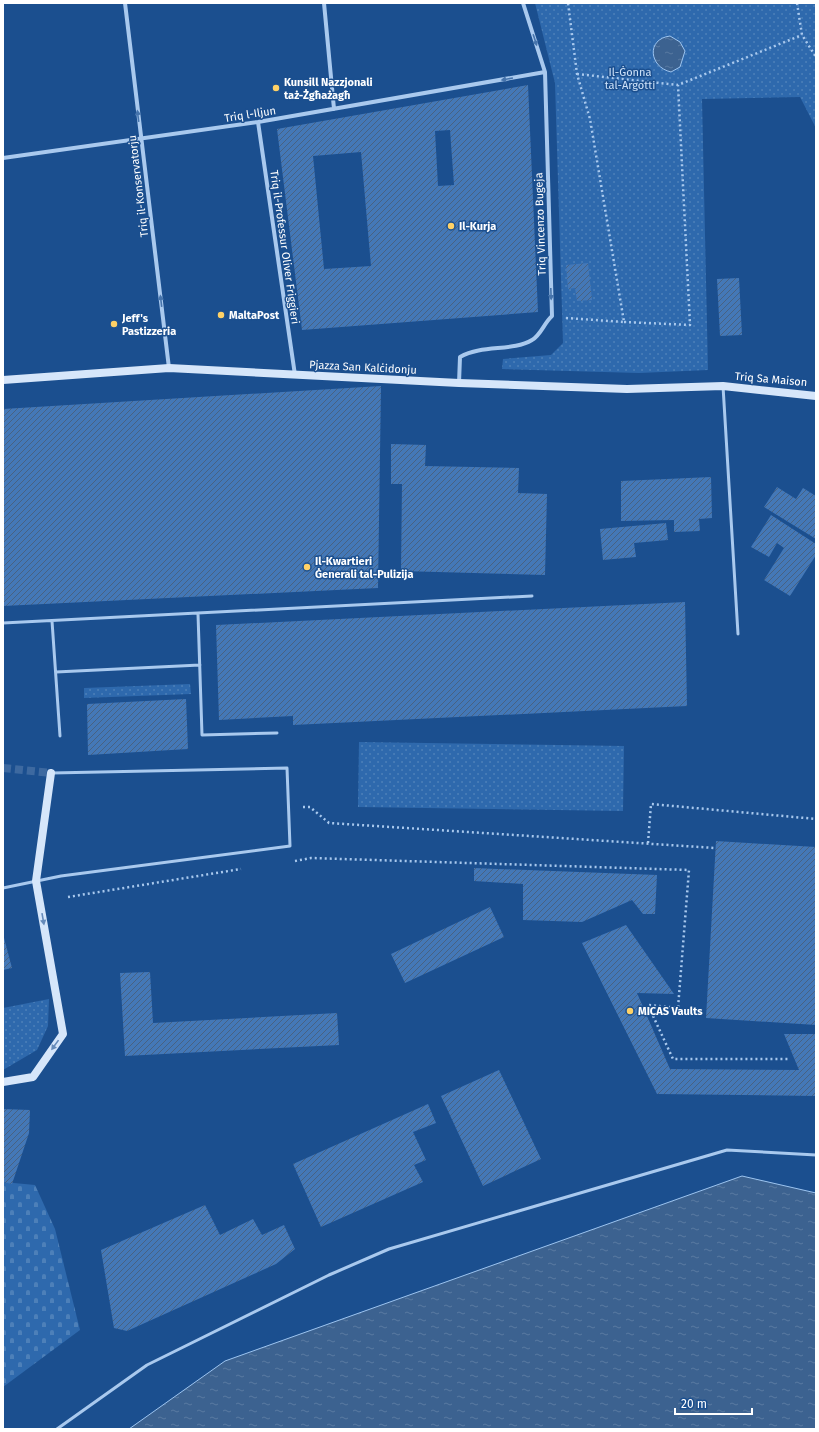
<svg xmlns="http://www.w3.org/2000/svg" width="819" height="1432" viewBox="0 0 819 1432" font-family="'Fira Sans',sans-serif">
	<defs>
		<pattern id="grass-dots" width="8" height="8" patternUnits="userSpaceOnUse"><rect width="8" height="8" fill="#2e69ad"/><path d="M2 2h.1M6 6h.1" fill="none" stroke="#4d80b9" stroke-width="1.8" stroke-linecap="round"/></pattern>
		<pattern id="cemetery-stones" width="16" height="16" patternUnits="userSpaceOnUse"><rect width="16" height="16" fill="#2e69ad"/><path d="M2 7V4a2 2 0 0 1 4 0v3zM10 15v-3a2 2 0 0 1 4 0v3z" fill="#4d80b9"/></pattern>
		<pattern id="water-ripples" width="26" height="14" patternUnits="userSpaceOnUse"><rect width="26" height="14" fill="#3c6290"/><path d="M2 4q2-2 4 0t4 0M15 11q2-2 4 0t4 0" fill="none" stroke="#597aa1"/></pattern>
		<pattern id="building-hatch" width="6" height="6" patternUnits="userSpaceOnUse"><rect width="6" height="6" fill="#4478b7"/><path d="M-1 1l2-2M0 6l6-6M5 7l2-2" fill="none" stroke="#486282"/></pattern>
	</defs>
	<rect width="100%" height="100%" fill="#1b4f8f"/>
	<path fill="url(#grass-dots)" d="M535 3H816V128L800 97 702 99 708 370 639 373 502 369 503 359 551 355 563 343 555 83Z
		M190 684 191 694 84 698V688Z
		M359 742 624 746 623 811 358 807Z
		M49 999 48 1026 37 1050 3 1070V1008Z"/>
	<path fill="url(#cemetery-stones)" d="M3 1182 35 1185 55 1229 80 1330 3 1387Z"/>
	<path fill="url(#water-ripples)" stroke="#9cc4f0" d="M670 36 680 42 685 51 680 67 671 72C649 67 646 39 670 36Z
		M742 1176 816 1193V1429H129L225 1361Z"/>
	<path fill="url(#building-hatch)" fill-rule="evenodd" d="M528 85 538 312 302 330 277 129ZM450 130 454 185 438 186 435 131ZM361 152 371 266 324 269 313 156Z
		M588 263 592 300 577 301 575 288 568 289 566 265Z
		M739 278 742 335 720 336 717 279Z
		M381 386 378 588 3 606V409Z
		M391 444 426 445 425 466 519 468 518 493 547 494 545 575 401 571 402 484H391Z
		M711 477 712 518 699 519 700 531 674 532V520L621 521V481Z
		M777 487 796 499 803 488 816 496V539L764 507Z
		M771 515 816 544V555L790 596 764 580 784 548 777 543 769 557 751 547Z
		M666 523 668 540 634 543 636 557 603 560 600 529Z
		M685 602 687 706 293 725V716L219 720 216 625Z
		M186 699 188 749 88 755 87 704Z
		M716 841 816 847V1025L706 1018Z
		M474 868 657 875 655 914H643L632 900 582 922 523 920V884L474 881Z
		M490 907 504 937 405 983 391 954Z
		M626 925 674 994 637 993 670 1069 799 1070 784 1034H816V1096L657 1094 582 943Z
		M3 934 12 968 3 970Z
		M150 972 153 1023 337 1013 339 1045 125 1056 120 973Z
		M499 1070 541 1159 483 1186 441 1096Z
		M428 1104 436 1123 413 1132 426 1160 414 1165 423 1182 321 1227 293 1164Z
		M3 1109 30 1110 29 1133 12 1184 3 1182Z
		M205 1205 220 1235 253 1219 262 1235 284 1225 295 1249 276 1264 127 1331 114 1328 101 1250Z"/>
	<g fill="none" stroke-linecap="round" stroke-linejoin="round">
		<path stroke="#3d69a0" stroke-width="8" stroke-dasharray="8 4" stroke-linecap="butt" d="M3 768 51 773"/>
		<path stroke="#a9c9ee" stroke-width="2.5" stroke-dasharray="2 3" stroke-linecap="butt" d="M797 3 802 35 816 57
			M577 74 678 85 802 35
			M566 318 624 322 590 119 577 74 568 3
			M624 322 690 325 678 85
			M303 807H310L329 823 715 848
			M648 843 651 804 816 819
			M295 861 311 858 689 870 678 1008 648 1005 673 1059H789
			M68 897 241 869"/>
		<path stroke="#a9c9ee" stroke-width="3" d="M723 386 738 634
			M198 614 202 735 277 733
			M52 621 60 736
			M3 623 532 596
			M56 672 200 665
			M3 888 61 876 290 846 287 768 52 773
			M57 1429 147 1365 329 1275 389 1249 727 1150 816 1155"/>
		<path stroke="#a9c9ee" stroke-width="4" d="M125 3 169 368
			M324 3 334 109
			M258 122 295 375
			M3 158 258 122 545 72
			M459 383 460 357C483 344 512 352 532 340 541 335 544 323 552 316L545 72 523 3"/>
		<path stroke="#d6e6fa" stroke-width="8" d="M3 380 169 368 459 383 627 389 723 386 816 396
			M3 1082 33 1077 63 1034 36 881 51 773"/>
	</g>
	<defs><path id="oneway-solid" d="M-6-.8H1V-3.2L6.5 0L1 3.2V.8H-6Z"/></defs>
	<g fill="#4674ac">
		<use href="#oneway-solid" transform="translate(535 40) rotate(72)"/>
		<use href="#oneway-solid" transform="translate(507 79) rotate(170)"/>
		<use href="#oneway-solid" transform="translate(138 116) rotate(-97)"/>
		<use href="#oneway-solid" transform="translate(551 294) rotate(88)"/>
		<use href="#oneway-solid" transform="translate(161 301) rotate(-97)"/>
	</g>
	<g fill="#668bba">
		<use href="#oneway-solid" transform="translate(43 919) rotate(80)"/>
		<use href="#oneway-solid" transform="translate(55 1045) rotate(126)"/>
	</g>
	<g fill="#ffd166" stroke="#1b4f8f" stroke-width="1.5">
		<circle cx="276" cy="88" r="4"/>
		<circle cx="451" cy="226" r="4"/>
		<circle cx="221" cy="315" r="4"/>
		<circle cx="114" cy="324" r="4"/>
		<circle cx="307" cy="567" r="4"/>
		<circle cx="630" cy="1011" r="4"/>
	</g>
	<g text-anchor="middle" stroke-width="3" stroke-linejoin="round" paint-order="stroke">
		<g font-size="11" fill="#cfe3fa" stroke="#1b4f8f">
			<text x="630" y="76">Il-Ġonna<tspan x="630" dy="13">tal-Argotti</tspan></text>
		</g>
		<g font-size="11" font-weight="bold" fill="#fff" stroke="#1b4f8f" text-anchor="start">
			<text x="284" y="86">Kunsill Nazzjonali<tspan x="284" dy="13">taż-Żgħażagħ</tspan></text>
			<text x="459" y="230">Il-Kurja</text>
			<text x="229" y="319">MaltaPost</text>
			<text x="122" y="322">Jeff's<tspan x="122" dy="13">Pastizzeria</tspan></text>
			<text x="315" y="565">Il-Kwartieri<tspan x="315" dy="13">Ġenerali tal-Pulizija</tspan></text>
			<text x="638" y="1015">MICAS Vaults</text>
		</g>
		<g font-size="11" fill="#fff" stroke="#1b4f8f">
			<text transform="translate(250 114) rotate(-9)" y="4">Triq l-Iljun</text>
			<text transform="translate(138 186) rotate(-97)" y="4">Triq il-Konservatorju</text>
			<text transform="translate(540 224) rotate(-92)" y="4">Triq Vincenzo Bugeja</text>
			<text transform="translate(285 247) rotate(82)" y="4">Triq il-Professur Oliver Friggieri</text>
			<text transform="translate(363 367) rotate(3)" y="4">Pjazza San Kalċidonju</text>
			<text transform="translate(771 379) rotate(5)" y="4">Triq Sa Maison</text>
		</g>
	</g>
	<rect width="819" height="1432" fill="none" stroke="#ffffff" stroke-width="8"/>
	<path d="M675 1408v6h77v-6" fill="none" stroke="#ffffff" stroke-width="2"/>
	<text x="681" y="1408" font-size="12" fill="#ffffff" stroke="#1b4f8f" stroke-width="3" paint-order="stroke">20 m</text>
</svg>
